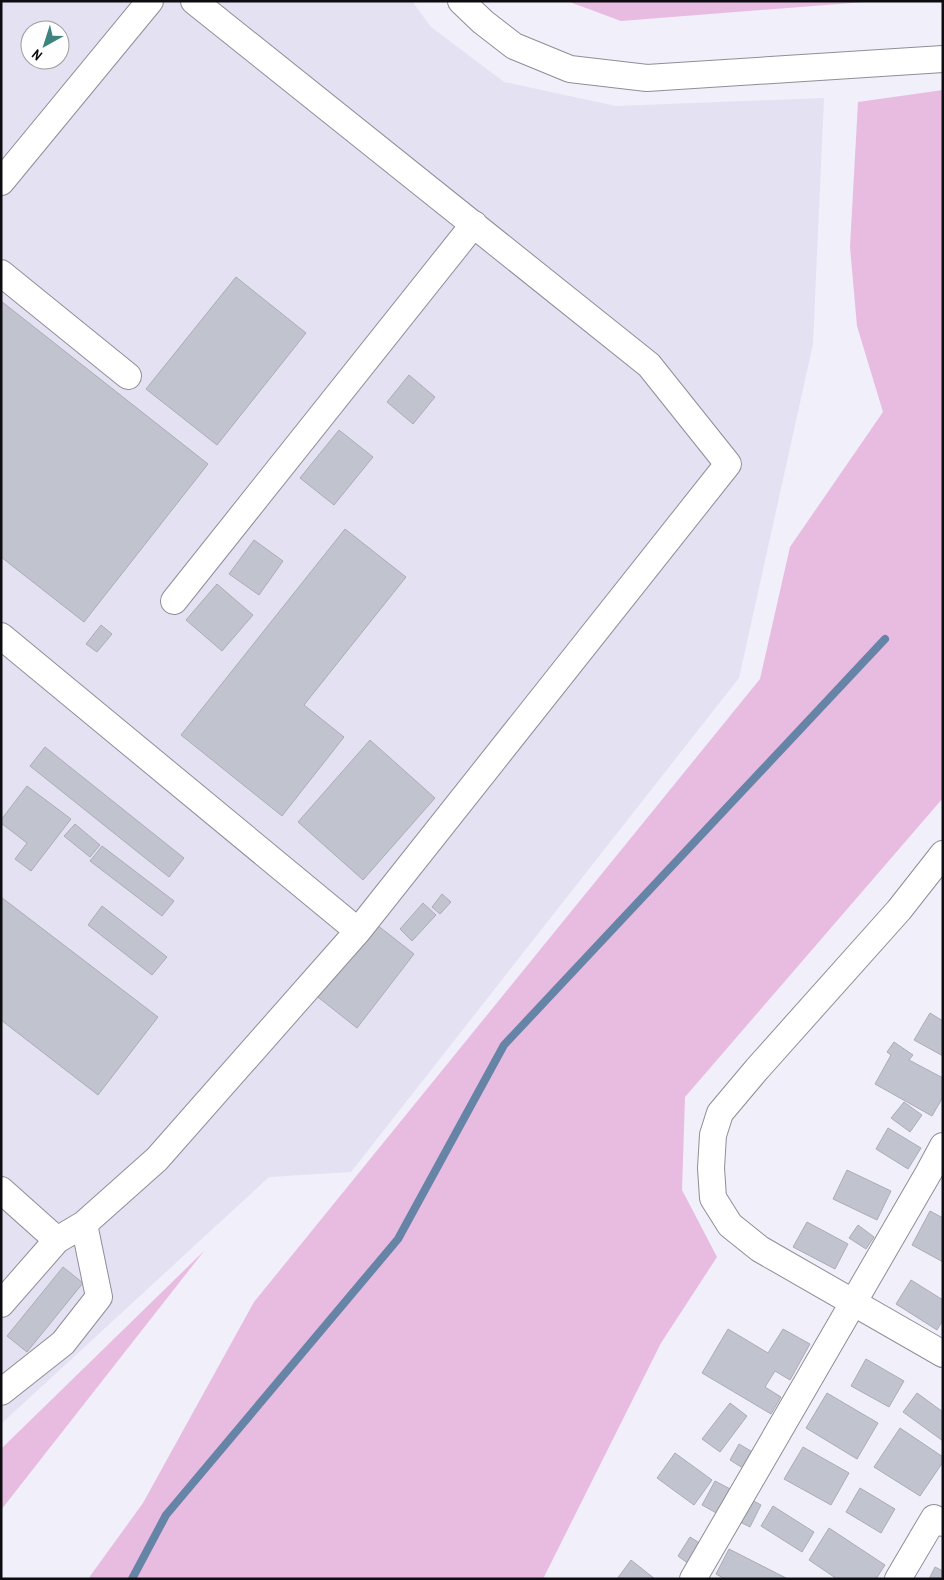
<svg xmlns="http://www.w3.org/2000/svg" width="944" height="1580" viewBox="0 0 944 1580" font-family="'Archivo Narrow',sans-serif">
	<rect width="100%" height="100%" fill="#f0effa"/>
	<path fill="#e4e1f2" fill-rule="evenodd" d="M1 1H412L431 27 504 82 616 106 824 98 813 344 739 678 351 1172 269 1177 1 1424ZM30 30H60V60H30Z"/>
	<path fill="#e8bbe0" d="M567 1H877L621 21Z
		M943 90V798L685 1097 682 1190 717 1257 661 1343 543 1579H88L143 1503 254 1302 760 679 790 547 883 412 857 326 850 247 858 102Z
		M204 1251 1 1510V1449Z"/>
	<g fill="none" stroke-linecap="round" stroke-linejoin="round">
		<path stroke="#6584a6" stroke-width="8" d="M132 1579 166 1515 398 1239 504 1045 885 639"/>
	</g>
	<path fill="#c1c4ce" stroke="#aaadb6" d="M236 277 306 333 217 445 146 389Z
		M1 301 208 464 84 622 1 557Z
		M409 375 435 397 413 424 387 402Z
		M339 430 373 457 334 505 300 478Z
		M345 529 406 577 304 705 344 737 282 816 181 735Z
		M254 540 283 561 259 595 229 574Z
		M217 584 253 615 222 651 186 620Z
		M101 625 112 634 97 652 86 644Z
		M370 740 435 798 363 880 298 822Z
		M45 747 184 858 169 877 30 766Z
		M27 786 71 819 31 871 15 859 27 843 1 823V820Z
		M75 824 100 845 90 857 64 836Z
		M102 846 174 901 162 916 90 861Z
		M442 894 451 902 440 914 432 907Z
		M1 897 158 1017 98 1095 1 1020Z
		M423 903 436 915 412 941 400 929Z
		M102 906 167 957 152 975 88 925Z
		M372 921 414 954 357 1028 314 994Z
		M930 1013 943 1021V1056L914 1040Z
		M894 1042 913 1055 909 1060 943 1078V1097L932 1116 875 1084 891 1055 887 1052Z
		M904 1102 922 1115 910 1132 891 1118Z
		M888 1128 921 1148 908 1169 876 1149Z
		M847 1170 891 1191 877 1220 833 1199Z
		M930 1211 943 1218V1262L912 1245Z
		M807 1222 848 1244 835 1269 793 1247Z
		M858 1225 874 1237 866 1249 849 1238Z
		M63 1267 83 1283 27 1352 7 1336Z
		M911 1280 943 1300V1320L937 1330 896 1304Z
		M728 1329 768 1353 783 1329 810 1344 790 1380 775 1371 765 1387 781 1397 771 1414 702 1373Z
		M866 1359 904 1381 889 1407 851 1386Z
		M827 1393 878 1423 857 1459 806 1428Z
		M917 1393 943 1412V1441L903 1412Z
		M730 1403 747 1416 720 1452 702 1439Z
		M900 1428 943 1457V1462L920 1496 874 1467Z
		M739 1444 756 1454 746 1470 730 1460Z
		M803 1447 849 1473 831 1505 784 1479Z
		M675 1453 712 1480 694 1505 657 1478Z
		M715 1481 734 1491 720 1515 702 1505Z
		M860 1488 895 1509 881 1533 846 1512Z
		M750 1499 761 1505 750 1527 738 1521Z
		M773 1506 814 1532 802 1552 761 1526Z
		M829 1528 885 1565 876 1579H837L809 1560Z
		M690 1537 706 1547 693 1567 678 1556Z
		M729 1549 788 1579H725L716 1574Z
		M631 1560 655 1579H617Z
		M935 1567 943 1571V1579H929Z"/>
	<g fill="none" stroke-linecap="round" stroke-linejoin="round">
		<g stroke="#8f8e98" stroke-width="28">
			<path id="minor" d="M461 1 483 22 514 46 570 69 647 78 943 59
				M1 182 150 1
				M1 273 128 376
				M174 601 474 224
				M1 636 358 931
				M943 854 899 910 757 1069 720 1113 713 1135 711 1168 713 1198 730 1225 760 1249 943 1354
				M1 1190 57 1240
				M1 1304 57 1240 84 1224 157 1159 358 931 728 464 649 365 194 1
				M1 1392 63 1343 99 1297 84 1224
				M693 1579 929 1172 943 1146
				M898 1579 934 1518 943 1523"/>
		</g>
		<use href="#minor" stroke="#fff" stroke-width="26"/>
	</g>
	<rect width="944" height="1580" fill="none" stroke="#0d0c10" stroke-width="5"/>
	<g transform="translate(45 45) rotate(219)"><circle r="24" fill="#fefefe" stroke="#9e9d9f"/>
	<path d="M0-4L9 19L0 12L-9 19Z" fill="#3d847f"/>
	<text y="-8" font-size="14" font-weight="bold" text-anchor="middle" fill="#0d0c10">N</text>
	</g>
</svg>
